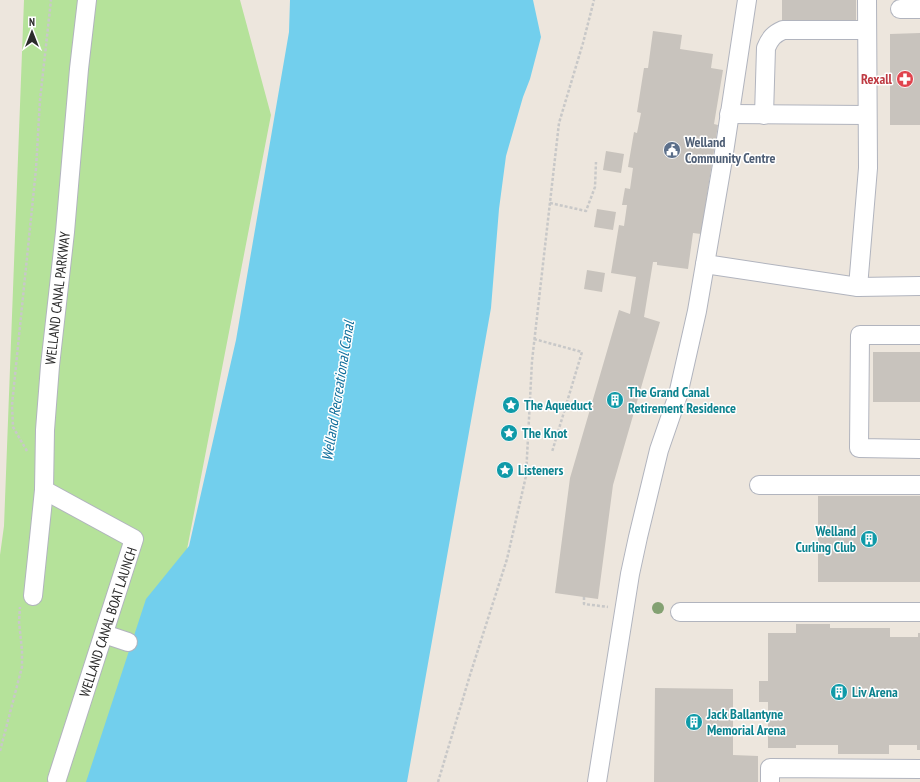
<svg xmlns="http://www.w3.org/2000/svg" width="920" height="782" viewBox="0 0 920 782" font-family="'PT Sans Narrow',sans-serif">
	<rect width="100%" height="100%" fill="#ede6dd"/>
	<path fill="#b5e29a" d="M24 0H240L271 115 142 782H0V555L4 526Z"/>
	<path fill="#72cfed" d="M290 0H533L541 37 530 79 523 97 506 156 499 209 491 308 407 782H86L146 599 189 546 236 340 289 32Z"/>
	<path fill="#c8c3bd" d="M782 0H856V24L782 23Z
		M653 31 682 35 680 49 713 54 711 68 723 70 714 124 718 125 701 234 693 233 688 269 657 265V262H653L644 317 660 322 613 485 598 599 555 593 570 478 619 310 630 314 636 277 611 273 619 225 624 226 627 205H622L625 188 630 189 633 168 628 167 634 132 637 133 641 113 637 112 644 68H648Z
		M920 33V125H890V34Z
		M606 151 624 154 621 173 603 170Z
		M597 209 616 212 613 230 594 227Z
		M587 270 605 273 602 292 584 289Z
		M873 352H920V402H873Z
		M818 496H920V582H818Z
		M796 624H830V628H890V637H918V633H920V750H917V745H889V754H838V745H796V748H768V702H759V681H768V633H796Z
		M655 688 733 689V755L758 756V782H654Z"/>
	<g fill="none" stroke-linecap="round" stroke-linejoin="round">
		<g stroke="#b1b4be" stroke-width="20">
			<g id="minor">
				<path d="M900 9H920"/>
				<path d="M729 114 867 115"/>
				<path d="M764 115 766 48C770 38 774 34 783 30H867"/>
				<path d="M705 264 858 287 920 286"/>
				<path d="M858 287 868 168 867 0"/>
				<path d="M920 335H860L859 448 920 449"/>
				<path d="M759 485H920"/>
				<path d="M44 490 134 539 57 779"/>
				<path id="s1" d="M33 596 44 490 45 430 50 366 65 232 79 69 87 0"/>
				<path d="M680 612H920"/>
				<path d="M104 634 128 642"/>
				<path d="M597 782 630 574 638 537 659 450 678 395 697 311 723 159 747 0"/>
				<path d="M770 782V768L920 769"/>
			</g>
		</g>
		<path stroke="#c8c8c8" stroke-width="2.5" stroke-dasharray="3 2" stroke-linecap="butt" d="M550 203 586 211 595 187 596 162
			M534 339 582 352 552 452
			M27 451 13 427 12 405 36 169 40 100 51 0
			M584 597V604L608 607
			M0 751 22 667V650L19 622 20 607
			M438 782 470 675 507 559 526 476 532 361 559 123 583 43 594 0"/>
		<use href="#minor" stroke="#fff" stroke-width="18"/>
	</g>
	<circle fill="#83a172" cx="658" cy="608" r="6"/>
	<defs>
		<g id="pharmacy-disc" transform="scale(0.9)"><circle r="9.5" fill="#e0444e" stroke="#fff"/><path d="M-2-6h4v4h4v4h-4v4h-4v-4h-4v-4h4Z" fill="#fff"/></g>
		<g id="civic-disc" transform="scale(0.9)"><circle r="9.5" fill="#5c6f8a" stroke="#fff"/><path d="M-.6-6.5H3V-4.5H.6V-3L4-1V1h2V6H-6V1h2V-1L-.6-3ZM-1.2 2.5V6h2.4V2.5Z" fill="#fff"/></g>
		<g id="building-disc" transform="scale(0.9)"><circle r="9.5" fill="#0f9aa8" stroke="#fff"/><path d="M-4-6H4V6H1V3H-1V6H-4ZM-2.5-4.3h1.7v1.8h-1.7ZM.8-4.3h1.7v1.8H.8ZM-2.5-1h1.7V.8h-1.7ZM.8-1h1.7V.8H.8Z" fill="#fff"/></g>
		<g id="sight-disc" transform="scale(0.9)"><circle r="9.5" fill="#0f9aa8" stroke="#fff"/><path d="M0-6L1.8-2.2L6-1.7L2.9 1.2L3.7 5.4L0 3.3L-3.7 5.4L-2.9 1.2L-6-1.7L-1.8-2.2Z" fill="#fff"/></g>
	</defs>
	<g fill-rule="evenodd">
		<use href="#pharmacy-disc" x="905" y="79"/>
		<use href="#civic-disc" x="672" y="150"/>
		<use href="#building-disc" x="615" y="400"/>
		<use href="#sight-disc" x="511" y="405"/>
		<use href="#sight-disc" x="509" y="433"/>
		<use href="#sight-disc" x="505" y="470"/>
		<use href="#building-disc" x="869" y="539"/>
		<use href="#building-disc" x="839" y="692"/>
		<use href="#building-disc" x="694" y="722"/>
	</g>
	<g text-anchor="middle" stroke-width="3" stroke-linejoin="round" paint-order="stroke">
		<g font-size="14" font-weight="bold" fill="#be3a42" stroke="#fff" text-anchor="end">
			<text x="892" y="84">Rexall</text>
		</g>
		<g font-size="14" font-weight="bold" fill="#4e5e75" stroke="#fff" text-anchor="start">
			<text x="685" y="147">Welland<tspan x="685" dy="16">Community Centre</tspan></text>
		</g>
		<g font-size="14" fill="#2b2b2b" stroke="#fff">
			<text dy="5" stroke="none"><textPath href="#s1" startOffset="299">WELLAND CANAL PARKWAY</textPath></text>
			<text transform="translate(108 622) rotate(-72)" y="5">WELLAND CANAL BOAT LAUNCH</text>
		</g>
		<g font-size="14" font-weight="bold" fill="#0d838f" stroke="#fff" text-anchor="start">
			<text x="628" y="397">The Grand Canal<tspan x="628" dy="16">Retirement Residence</tspan></text>
			<text x="524" y="410">The Aqueduct</text>
			<text x="522" y="438">The Knot</text>
			<text x="518" y="475">Listeners</text>
			<text x="856" y="536" text-anchor="end">Welland<tspan x="856" dy="16">Curling Club</tspan></text>
			<text x="852" y="697">Liv Arena</text>
			<text x="707" y="719">Jack Ballantyne<tspan x="707" dy="16">Memorial Arena</tspan></text>
		</g>
		<g font-size="15" font-style="italic" fill="#0f6e9b" stroke="#fff">
			<text transform="translate(338 391) rotate(-81)" y="5">Welland Recreational Canal</text>
		</g>
	</g>
	<g transform="translate(32 32)" stroke="#ffffff" stroke-width="3" paint-order="stroke">
	<path d="M0-3L7 15L0 10L-7 15Z" fill="#2b2b2b"/>
	<text y="-6" font-size="11" font-weight="bold" text-anchor="middle" fill="#2b2b2b">N</text>
	</g>
</svg>
